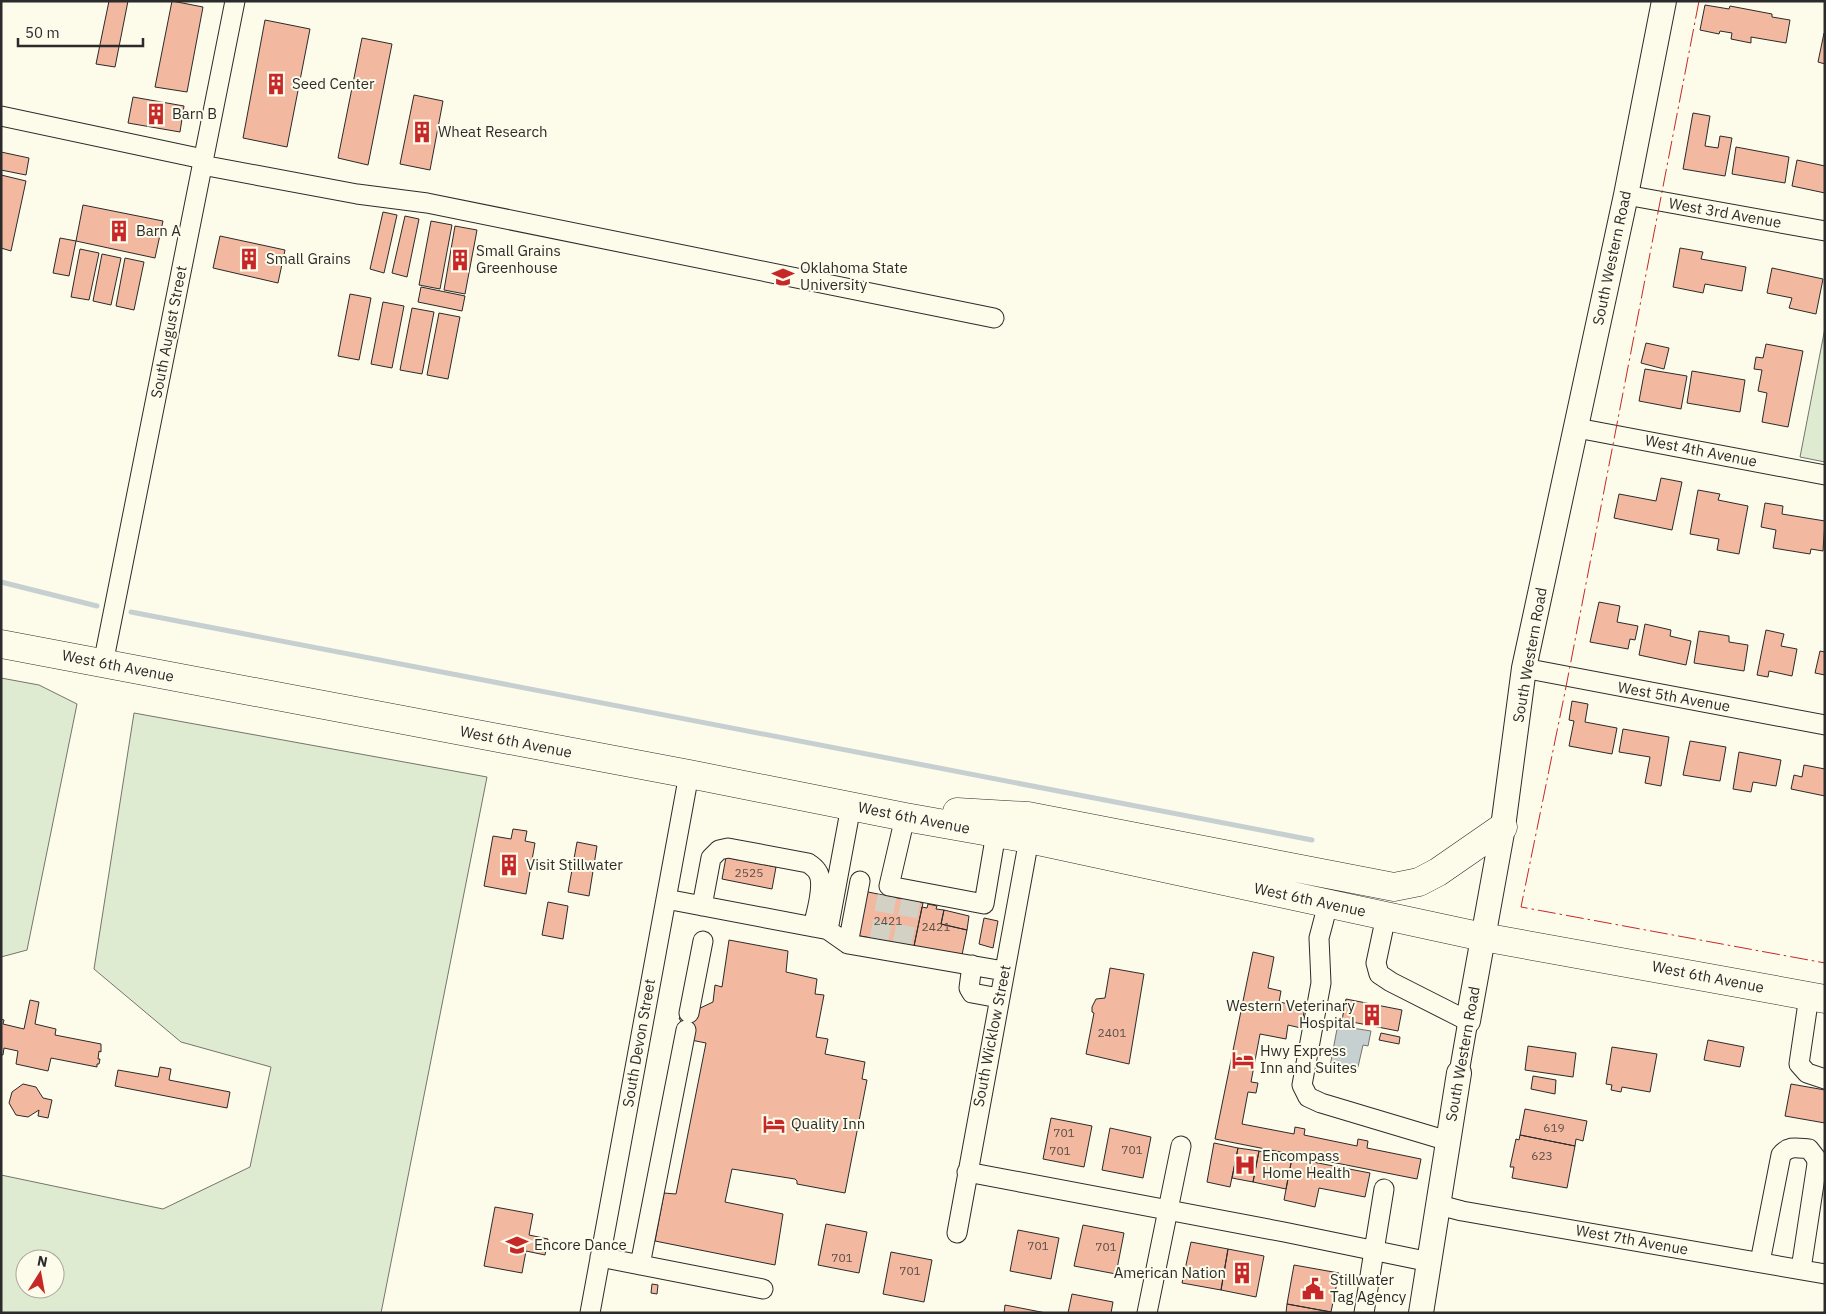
<svg xmlns="http://www.w3.org/2000/svg" width="1826" height="1314" viewBox="0 0 1826 1314" font-family="'IBM Plex Sans',sans-serif">
	<rect width="100%" height="100%" fill="#fdfbea"/>
	<path fill="#deebd1" stroke="#74746e" fill-rule="evenodd" d="M1825 328V462L1800 457Z
		M1 678 39 685 77 704 27 950 1 957Z
		M134 713 487 777 381 1313H1V1175L163 1209 250 1167 271 1067 181 1042 94 969ZM25 1259H55V1289H25Z"/>
	<path fill="#c7d0d0" stroke="#74746e" d="M1346 1027 1371 1031 1368 1046 1363 1045 1358 1067 1351 1070 1330 1066 1337 1029Z"/>
	<g fill="none" stroke-linecap="round" stroke-linejoin="round">
		<path stroke="#c7d0d0" stroke-width="5" d="M1 582 97 606
			M131 612 1312 840"/>
	</g>
	<path fill="#f2b8a0" stroke="#2b2b2b" d="M109 1H128L115 67 96 64Z
		M172 1 203 7 187 92 155 87Z
		M1705 5 1729 9 1730 6 1772 14V17L1790 20 1786 43 1751 37V43L1731 39 1732 33 1720 31 1719 34 1700 30Z
		M265 20 310 29 287 147 243 138Z
		M1824 33H1825V64L1818 62Z
		M362 38 392 44 368 165 338 158Z
		M414 95 443 101 430 170 400 164Z
		M133 97 184 106 180 132 128 123Z
		M1693 113 1710 116 1705 146 1718 148 1720 136 1732 138 1725 176 1683 169Z
		M1736 147 1789 157 1785 183 1732 174Z
		M1 152 29 158 26 175 1 170Z
		M1797 160 1825 166V193L1792 186Z
		M1 175 26 181 11 251 1 248Z
		M83 205 163 221 155 258 76 241Z
		M383 212 397 215 384 273 370 269Z
		M405 216 419 219 407 277 392 273Z
		M431 221 452 225 440 289 419 285Z
		M455 226 477 230 465 294 444 290Z
		M220 236 285 250 278 283 213 268Z
		M60 238 76 241 69 276 53 273Z
		M1680 248 1703 252 1701 259 1746 267 1742 291 1705 284 1703 293 1673 287Z
		M80 249 99 253 89 300 71 297Z
		M102 254 121 258 111 305 93 301Z
		M125 258 144 262 134 310 116 306Z
		M1772 268 1823 279 1816 314 1789 308 1792 298 1767 293Z
		M421 287 465 296 462 311 418 302Z
		M350 294 371 298 359 360 338 356Z
		M383 302 404 306 392 368 371 364Z
		M412 308 434 312 422 374 400 370Z
		M439 313 460 317 448 379 427 375Z
		M1646 343 1669 348 1664 369 1641 363Z
		M1766 344 1803 351 1788 427 1762 422 1767 393 1758 391 1762 370 1754 369 1756 357 1763 358Z
		M1645 369 1687 376 1681 409 1639 401Z
		M1692 371 1745 380 1740 412 1687 403Z
		M1661 478 1682 482 1672 530 1614 518 1619 494 1656 501Z
		M1698 490 1720 494 1718 500 1748 506 1739 554 1717 550 1719 539 1690 534Z
		M1765 503 1783 506 1782 514 1825 521 1823 551 1811 549 1810 554 1773 548 1776 530 1761 527Z
		M1599 602 1620 606 1617 622 1638 626 1635 640 1630 639 1628 649 1590 642Z
		M1645 624 1671 630 1670 636 1691 641 1686 665 1639 655Z
		M1766 630 1784 634 1781 646 1797 649 1792 676 1769 671 1768 677 1757 675Z
		M1699 631 1729 636V642L1748 645 1744 671 1694 663Z
		M1820 651 1825 652V675L1815 673Z
		M1572 701 1588 704 1585 722 1617 728 1612 754 1569 746 1574 721 1569 720Z
		M1623 729 1669 737 1661 786 1645 783 1650 757 1619 752Z
		M1690 741 1726 747 1720 781 1683 775Z
		M1739 752 1781 760 1776 786 1753 782 1751 792 1733 789Z
		M1804 765 1825 769V796L1791 789 1794 775 1802 777Z
		M513 829 527 831 525 841 535 843 526 894 484 886 493 836 511 839Z
		M577 842 597 846 589 896 568 892Z
		M739 856 746 858V861L776 867 772 889 722 879 726 857 738 860Z
		M863 891 923 903 914 946 855 935Z
		M548 902 568 906 563 939 542 935Z
		M928 904 937 906 936 909 944 910 941 924 967 930 962 955 914 946 922 907 927 908Z
		M944 910 969 916 967 930 941 924Z
		M984 918 998 921 993 948 979 944Z
		M729 940 788 951 786 972 817 979 815 994 824 995 816 1037 828 1039 825 1054 865 1062 862 1079 867 1080 845 1193 797 1184V1181L795 1179 732 1169 725 1202 783 1214 775 1265 655 1241 664 1193 676 1194 706 1043 691 1040 679 1018 713 1002 715 985 722 987Z
		M1253 952 1274 957 1268 988 1281 991 1279 1002 1305 1007 1301 1028 1288 1025 1286 1039 1260 1034 1251 1082 1258 1083 1256 1093 1248 1092 1242 1124 1294 1134 1295 1127 1305 1129 1304 1135 1357 1146 1358 1139 1368 1141 1367 1148 1421 1159 1417 1179 1215 1139Z
		M1110 968 1144 974 1129 1064 1086 1054 1094 1013 1092 1012V1007L1096 999 1105 998Z
		M1346 999 1402 1010 1398 1031 1342 1020Z
		M30 1000 39 1002 35 1024 56 1029 55 1035 101 1044V1052L99 1051 98 1059H100L99 1064H97V1067L51 1058 48 1071 16 1064 18 1051 4 1048 3 1055H1V1019L4 1020 3 1024 24 1029Z
		M1381 1033 1400 1037 1399 1044 1379 1040Z
		M1708 1040 1744 1047 1740 1067 1704 1060Z
		M1528 1046 1576 1053 1573 1077 1525 1070Z
		M1612 1047 1657 1054 1650 1092 1622 1087 1621 1092 1611 1090 1612 1085 1606 1084Z
		M160 1067 171 1069 169 1080 230 1092 227 1108 115 1086 118 1070 158 1077Z
		M1533 1076 1556 1080 1555 1094 1531 1089Z
		M23 1084 36 1087 43 1098 52 1100 48 1118 38 1116 39 1110 28 1117 16 1115 9 1103 12 1092Z
		M1791 1084 1825 1090V1123L1785 1116Z
		M1525 1109 1587 1121 1583 1141 1576 1139 1575 1146 1520 1135Z
		M1051 1118 1092 1126 1084 1167 1043 1159Z
		M1110 1128 1151 1137 1143 1178 1102 1170Z
		M1520 1135 1575 1146 1567 1188 1512 1178 1514 1167H1510L1516 1139 1519 1140Z
		M1214 1143 1238 1148 1230 1187 1207 1182Z
		M1238 1148 1259 1151 1253 1182 1232 1178Z
		M1259 1151 1292 1158 1286 1189 1253 1182Z
		M1292 1158 1370 1173 1365 1197 1319 1188 1315 1207 1284 1200Z
		M495 1207 533 1214 529 1235 548 1239 545 1255 526 1251 522 1273 484 1266Z
		M826 1224 867 1232 859 1273 818 1265Z
		M1083 1225 1124 1233 1116 1274 1074 1266Z
		M1018 1230 1059 1238 1051 1279 1010 1271Z
		M1191 1242 1228 1249 1221 1290 1182 1283Z
		M1228 1249 1264 1256 1256 1297 1221 1290Z
		M891 1252 932 1260 924 1302 883 1294Z
		M1294 1265 1339 1273 1331 1312 1287 1304Z
		M652 1284 658 1285 657 1294 651 1293Z
		M1072 1294 1113 1302 1111 1313H1068Z
		M1287 1304 1331 1312 1286 1313Z
		M1005 1305 1046 1313H1004Z"/>
	<g fill="none" stroke-linecap="round" stroke-linejoin="round">
		<path stroke="#d3d1c4" stroke-width="19" stroke-dasharray="19 9" stroke-linecap="butt" d="M879 940 887 896
			M902 944 911 900"/>
		<g stroke="#2b2b2b" stroke-width="21">
			<path id="minor" d="M1 116 203 159
				M202 165 357 194 427 203 994 318
				M1626 195 1825 231
				M1577 428 1825 475
				M103 664 235 1
				M1524 668 1825 725
				M851 806 828 930 848 944 1004 971
				M905 817 889 886 984 904 996 833
				M666 899 824 929
				M1328 904 1319 938 1321 983 1302 1085 1308 1097 1321 1103 1448 1141
				M702 906 711 858 719 850 728 848 808 863C811 865 815 868 817 871 826 883 816 913 813 927
				M1386 916 1376 963 1379 974 1391 982 1468 1021 1459 1073
				M848 944 860 881
				M972 965 969 988 972 993 999 998
				M1809 996 1799 1064 1807 1073 1825 1079
				M689 1013 703 941
				M967 1172 1284 1232 1430 1262
				M1439 1205 1462 1211 1825 1274
				M957 1233 1029 839
				M600 1257 763 1289
				M1760 1262 1781 1155C1789 1145 1797 1148 1809 1149L1816 1158 1817 1164 1801 1269
				M640 1265 686 1030
				M590 1313 689 774
				M1147 1313 1181 1146
				M1364 1313 1384 1189"/>
		</g>
		<g stroke="#2b2b2b" stroke-width="26">
			<path id="major" d="M1468 1021 1503 827 1524 668 1626 195 1664 1
				M1421 1313 1459 1073"/>
		</g>
		<g stroke="#2b2b2b" stroke-width="29">
			<path id="highway" d="M1 644 689 774 905 817 1029 839 1483 937 1825 999
				M957 812 1028 816 1394 887 1419 882 1438 872 1503 827"/>
		</g>
		<use href="#minor" stroke="#fdfbea" stroke-width="19"/>
		<use href="#major" stroke="#fdfbea" stroke-width="24"/>
		<use href="#highway" stroke="#fdfbea" stroke-width="28"/>
		<path stroke="#c62828" stroke-width="1" stroke-dasharray="18 4 2.5 4" stroke-linecap="butt" d="M1699 1 1565 692 1521 907 1825 963"/>
	</g>
	<defs>
		<g id="building-bare" transform="scale(1.725)"><path d="M-4-6H4V6H1V3H-1V6H-4ZM-2.5-4.3h1.7v1.8h-1.7ZM.8-4.3h1.7v1.8H.8ZM-2.5-1h1.7V.8h-1.7ZM.8-1h1.7V.8H.8Z" fill="#c62828" stroke="#fdfbea" stroke-width="2.5" paint-order="stroke"/></g>
		<g id="university-bare" transform="scale(1.725)"><path d="M0-5L7-2L0 1L-7-2ZM-4 1L0 2.5L4 1V4Q0 6-4 4Z" fill="#c62828" stroke="#fdfbea" stroke-width="2.5" paint-order="stroke"/></g>
		<g id="hotel-bare" transform="scale(1.725)"><path d="M-6-4.5h1.5V1H6V5H4.5V3h-9V5H-6ZM-4 0a1.8 1.8 0 1 1 3.6 0ZM.5 0V-2.5h3Q6-2.5 6 0Z" fill="#c62828" stroke="#fdfbea" stroke-width="2.5" paint-order="stroke"/></g>
		<g id="hospital-bare" transform="scale(1.725)"><path d="M-5-5h3v3.5h4V-5h3V5h-3V1.5h-4V5h-3Z" fill="#c62828" stroke="#fdfbea" stroke-width="2.5" paint-order="stroke"/></g>
		<g id="school-bare" transform="scale(1.725)"><path d="M0-5L7-2L0 1L-7-2ZM-4 1L0 2.5L4 1V4Q0 6-4 4Z" fill="#c62828" stroke="#fdfbea" stroke-width="2.5" paint-order="stroke"/></g>
		<g id="civic-bare" transform="scale(1.725)"><path d="M-.6-6.5H3V-4.5H.6V-3L4-1V1h2V6H-6V1h2V-1L-.6-3ZM-1.2 2.5V6h2.4V2.5Z" fill="#c62828" stroke="#fdfbea" stroke-width="2.5" paint-order="stroke"/></g>
	</defs>
	<g fill-rule="evenodd">
		<use href="#building-bare" x="276" y="84"/>
		<use href="#building-bare" x="156" y="114"/>
		<use href="#building-bare" x="422" y="132"/>
		<use href="#building-bare" x="119" y="231"/>
		<use href="#building-bare" x="249" y="259"/>
		<use href="#building-bare" x="460" y="260"/>
		<use href="#university-bare" x="783" y="277"/>
		<use href="#building-bare" x="509" y="865"/>
		<use href="#building-bare" x="1372" y="1015"/>
		<use href="#hotel-bare" x="1243" y="1060"/>
		<use href="#hotel-bare" x="774" y="1124"/>
		<use href="#hospital-bare" x="1245" y="1165"/>
		<use href="#school-bare" x="517" y="1245"/>
		<use href="#building-bare" x="1242" y="1273"/>
		<use href="#civic-bare" x="1313" y="1289"/>
	</g>
	<g text-anchor="middle" stroke-width="4" stroke-linejoin="round" paint-order="stroke">
		<g font-size="12" fill="#5d4e48">
			<text x="749" y="877">2525</text>
			<text x="888" y="925">2421</text>
			<text x="936" y="931">2421</text>
			<text x="1112" y="1037">2401</text>
			<text x="1554" y="1132">619</text>
			<text x="1064" y="1137">701</text>
			<text x="1132" y="1154">701</text>
			<text x="1060" y="1155">701</text>
			<text x="1542" y="1160">623</text>
			<text x="1038" y="1250">701</text>
			<text x="1106" y="1251">701</text>
			<text x="842" y="1262">701</text>
			<text x="910" y="1275">701</text>
		</g>
		<g font-size="15" fill="#2b2b2b" stroke="#fdfbea" text-anchor="start">
			<text x="292" y="89">Seed Center</text>
			<text x="172" y="119">Barn B</text>
			<text x="438" y="137">Wheat Research</text>
			<text x="136" y="236">Barn A</text>
			<text x="476" y="256">Small Grains<tspan x="476" dy="17">Greenhouse</tspan></text>
			<text x="266" y="264">Small Grains</text>
			<text x="800" y="273">Oklahoma State<tspan x="800" dy="17">University</tspan></text>
			<text x="526" y="870">Visit Stillwater</text>
			<text x="1355" y="1011" text-anchor="end">Western Veterinary<tspan x="1355" dy="17">Hospital</tspan></text>
			<text x="1260" y="1056">Hwy Express<tspan x="1260" dy="17">Inn and Suites</tspan></text>
			<text x="791" y="1129">Quality Inn</text>
			<text x="1262" y="1161">Encompass<tspan x="1262" dy="17">Home Health</tspan></text>
			<text x="534" y="1250">Encore Dance</text>
			<text x="1226" y="1278" text-anchor="end">American Nation</text>
			<text x="1330" y="1285">Stillwater<tspan x="1330" dy="17">Tag Agency</tspan></text>
		</g>
		<g font-size="15" fill="#2b2b2b" stroke="#fdfbea">
			<text transform="translate(1725 213) rotate(10)" y="5">West 3rd Avenue</text>
			<text transform="translate(1612 258) rotate(-78)" y="5">South Western Road</text>
			<text transform="translate(169 332) rotate(-79)" y="5">South August Street</text>
			<text transform="translate(1701 451) rotate(11)" y="5">West 4th Avenue</text>
			<text transform="translate(1530 655) rotate(-80)" y="5">South Western Road</text>
			<text transform="translate(118 666) rotate(11)" y="5">West 6th Avenue</text>
			<text transform="translate(1674 697) rotate(10)" y="5">West 5th Avenue</text>
			<text transform="translate(516 742) rotate(11)" y="5">West 6th Avenue</text>
			<text transform="translate(914 818) rotate(11)" y="5">West 6th Avenue</text>
			<text transform="translate(1310 900) rotate(12)" y="5">West 6th Avenue</text>
			<text transform="translate(1708 977) rotate(11)" y="5">West 6th Avenue</text>
			<text transform="translate(992 1036) rotate(-79)" y="5">South Wicklow Street</text>
			<text transform="translate(639 1043) rotate(-80)" y="5">South Devon Street</text>
			<text transform="translate(1463 1054) rotate(-80)" y="5">South Western Road</text>
			<text transform="translate(1632 1240) rotate(10)" y="5">West 7th Avenue</text>
		</g>
	</g>
	<rect width="1826" height="1314" fill="none" stroke="#2b2b2b" stroke-width="5"/>
	<g transform="translate(40 1274) rotate(11)"><circle r="24" fill="#fdfbea" stroke="#a9a89e"/>
	<path d="M0-4L9 19L0 12L-9 19Z" fill="#c62828"/>
	<text y="-8" font-size="14" font-weight="bold" text-anchor="middle" fill="#2b2b2b">N</text>
	</g>
	<path d="M18 38v8h125v-8" fill="none" stroke="#2b2b2b" stroke-width="2.5"/>
	<text x="25" y="38" font-size="15" fill="#2b2b2b" stroke="#fdfbea" stroke-width="4" paint-order="stroke">50 m</text>
</svg>
